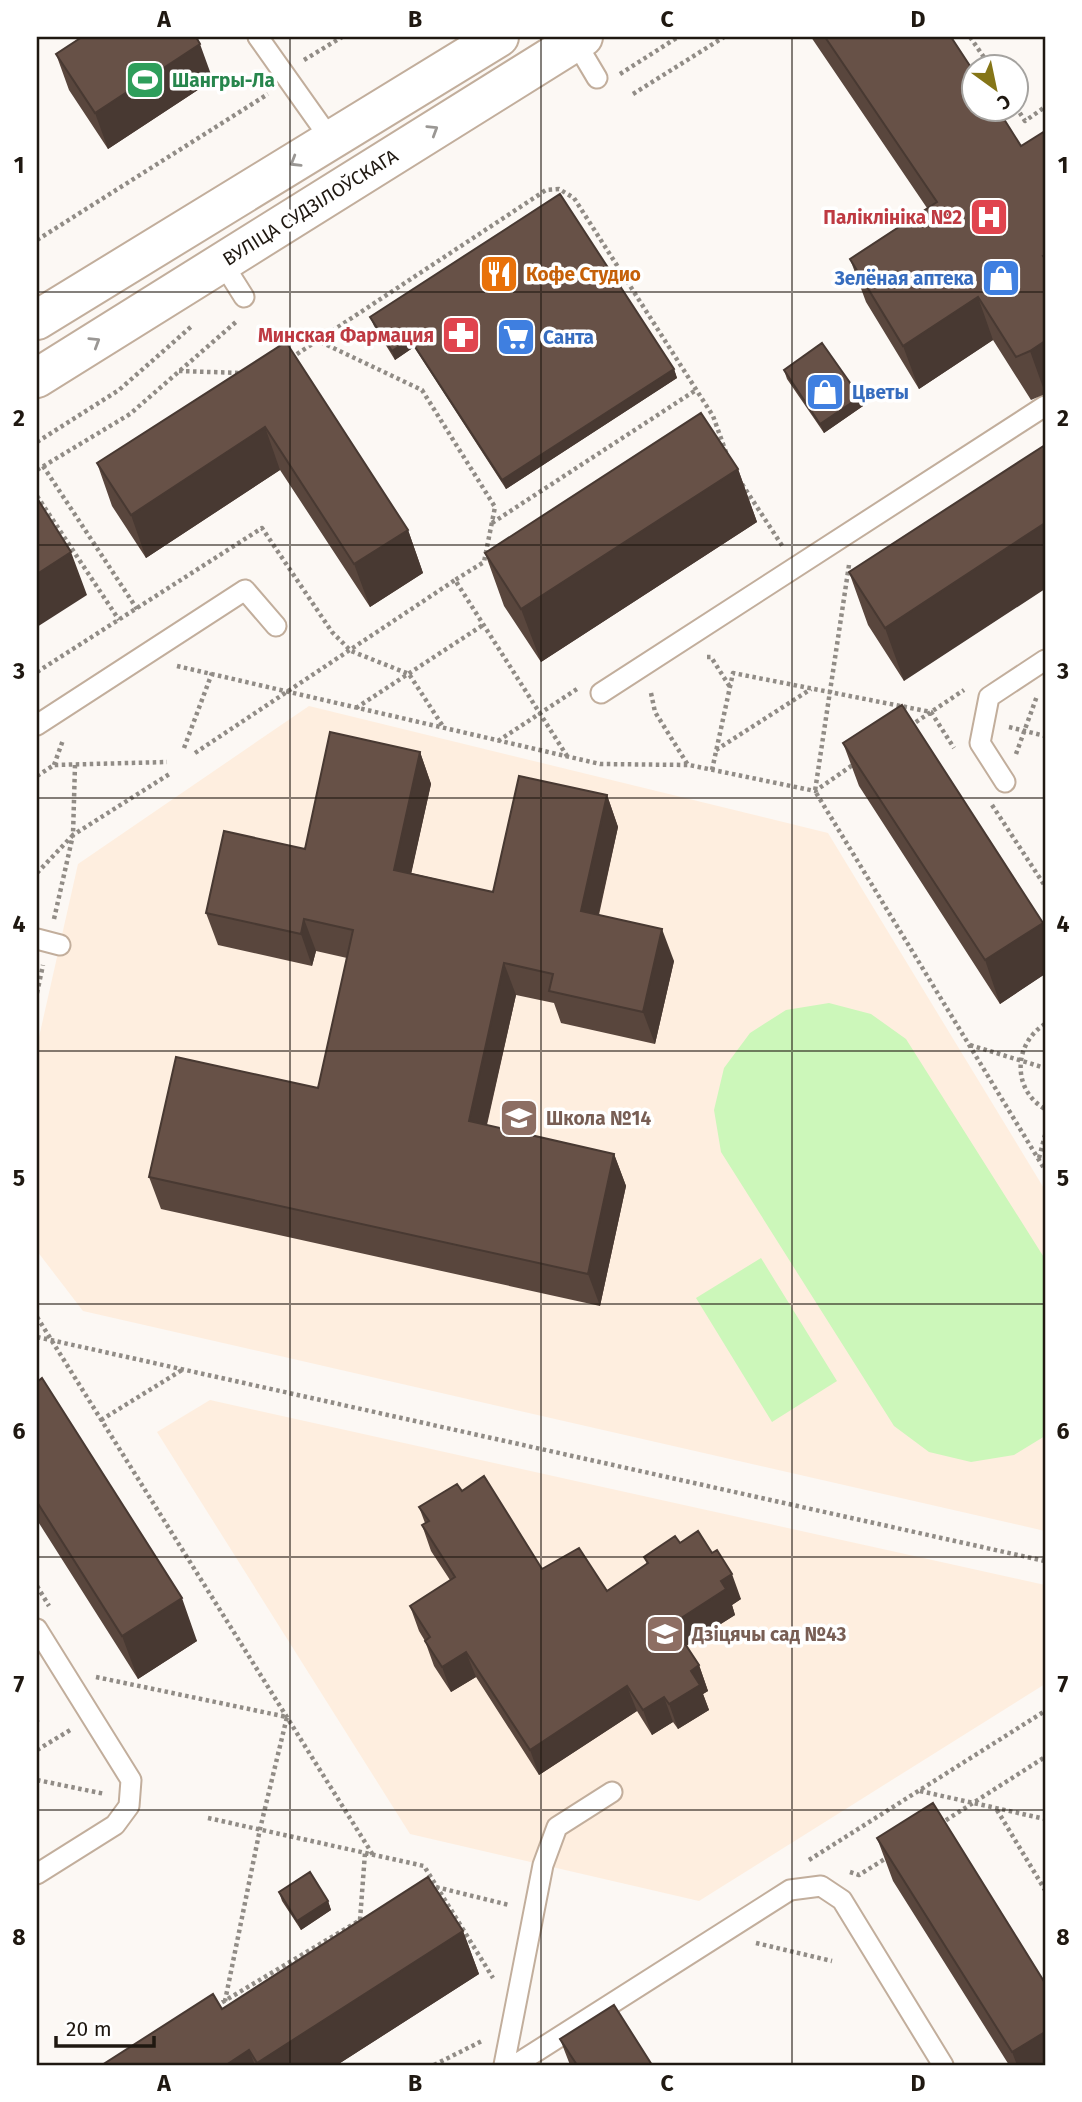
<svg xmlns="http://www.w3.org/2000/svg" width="1082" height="2102" viewBox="0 0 1082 2102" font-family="'Fira Sans',sans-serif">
	<rect width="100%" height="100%" fill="#fcf8f4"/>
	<path fill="#feeedf" d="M309 706 828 833 1045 1190V1531L83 1311 37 1251V1046L78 864Z
		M210 1400 1045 1585V1684L699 1901 410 1834 157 1432Z"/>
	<path fill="#ccf7ba" d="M829 1003 871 1014 906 1039 1045 1259V1436L1014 1455 971 1462 929 1452 894 1426 721 1152 714 1110 724 1068 750 1033 786 1010Z
		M761 1258 837 1381 772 1422 696 1298Z"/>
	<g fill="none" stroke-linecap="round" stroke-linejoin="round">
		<g stroke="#c2ae9c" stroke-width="23">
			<path id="service" d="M258 37 331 140
				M575 41 597 78
				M222 262 244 297
				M601 693 1045 406
				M37 725 245 590 276 626
				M1005 782 980 743 989 697 1045 660
				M37 939 60 945
				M37 1629 131 1780 129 1806 115 1825 37 1874
				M504 2065 543 1865 557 1827 612 1792
				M515 2065 790 1890 821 1886 842 1900 943 2065"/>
		</g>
		<g stroke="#c2ae9c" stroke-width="42">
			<path id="secondary" d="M37 320 499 37
				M37 378 583 37"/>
		</g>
		<path stroke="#918c86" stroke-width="4.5" stroke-dasharray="3.5 3.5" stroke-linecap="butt" d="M970 37 990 66
			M304 60 342 37
			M620 74 678 37
			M633 94 724 37
			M1016 107 1025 121 1045 107
			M37 240 268 94
			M308 336 422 390 495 507 484 562 455 580
			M291 358 546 190 559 189 574 198 713 416 727 455
			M179 371 242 373
			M37 442 119 390 193 325
			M43 466 137 609
			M37 470 130 414 237 321
			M742 484 783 547
			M37 496 119 620
			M492 523 696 390
			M849 565 815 791 1045 1170
			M707 657H711L730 687
			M177 666 600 764 689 765 815 791 857 762
			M37 672 262 528 332 632 351 651 409 674 444 728
			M651 693 655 712 688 765
			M356 708 483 625
			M910 726 964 690
			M1009 727 1045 736
			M498 741 577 689
			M184 748 212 673
			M716 750 811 689
			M195 753 455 580 567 756
			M1016 754 1037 696
			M54 765 63 740
			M712 770 733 673 931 712 954 748
			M37 776 54 765 167 762
			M992 805 1045 886
			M37 873 73 835 75 765
			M54 919 73 835 171 773
			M37 993 43 965
			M1045 1024C1013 1044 1012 1090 1045 1109
			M970 1045 1045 1068
			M1039 1158 1045 1135
			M37 1317 373 1855
			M37 1337 1045 1561
			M101 1420 182 1370
			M37 1586 49 1606
			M96 1677 287 1717 260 1829 225 2001
			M37 1722V1720
			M37 1750 72 1729
			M37 1780 105 1794
			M920 1791 1045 1819
			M997 1810 1045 1890
			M208 1818 424 1866 493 1978
			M940 1824 1045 1757
			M809 1860 1045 1711
			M850 1872 859 1875 888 1857
			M436 1887 509 1905
			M360 1920 365 1853
			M756 1943 832 1961
			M216 2006 362 1919
			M434 2065 484 2040"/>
		<use href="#service" stroke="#fff" stroke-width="19"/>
		<use href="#secondary" stroke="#fff" stroke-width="38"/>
	</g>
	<path fill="#59463d" d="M811 37H951L1021 146 1045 131V394L1031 400 993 340 919 389 866 302 850 259 927 208Z
		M56 54 213 80 108 149 69 90Z
		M370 317 674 369 677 378 506 489 414 347 395 360 374 326Z
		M286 342 408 530 423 573 370 607 280 470 146 558 112 506 97 463Z
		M784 370 860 397 863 406 824 433 787 379Z
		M1045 445 904 681 868 625 849 572Z
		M738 469 757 522 541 662 504 606 485 553Z
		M843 743 1043 923 1045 929V974L1000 1004 859 786Z
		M420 752 431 784 411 873 493 892 607 795 618 827 599 915 674 961 655 1044 561 1023 554 1003 516 995 487 1125 614 1154 626 1186 600 1306 161 1209 149 1177 318 1088 347 958 316 951 312 966 218 945 206 913 305 849Z
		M37 1382 197 1641 138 1679 37 1520Z
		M462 1491 542 1569 607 1591 647 1564 644 1557 680 1543 741 1599 732 1605 735 1615 686 1646 699 1665 708 1691 703 1694 709 1710 678 1729 673 1722 652 1735 637 1711 539 1775 476 1677 451 1692 434 1666 425 1641 419 1631 410 1606 450 1580 431 1551 422 1525 425 1523 419 1507Z
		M877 1838 1045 2065H1009L893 1881Z
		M279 1892 328 1901 331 1910 301 1930 282 1901Z
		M463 1931 479 1974 337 2065H102L222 2009Z
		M560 2039 652 2065H570Z"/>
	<path fill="#483932" d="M200 44 213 80 108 149 95 113Z
		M978 297 993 340 919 389 903 346Z
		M410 339 414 347 395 360 392 351Z
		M1045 341V393L1030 351Z
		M674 369 677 378 506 489 502 480Z
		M860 397 863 406 824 433 820 424Z
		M265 427 280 470 146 558 131 515Z
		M738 469 757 522 541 662 521 609Z
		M1045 523V589L904 681 885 628Z
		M408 530 423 573 370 607 354 564Z
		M71 552 87 595 37 627V574Z
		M420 752 431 784 405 902 394 870Z
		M607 795 618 827 592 943 581 911Z
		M304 919 316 951 312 966 301 934Z
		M1043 923 1045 929V974L1000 1004 985 960Z
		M662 929 674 961 655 1044 643 1012Z
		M504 963 516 995 480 1153 469 1121Z
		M614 1154 626 1186 600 1306 588 1274Z
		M732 1574 741 1599 732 1605 735 1615 681 1649 672 1624 721 1581Z
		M182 1598 197 1641 138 1679 122 1636Z
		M466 1652 476 1677 451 1692 442 1667Z
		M699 1665 708 1691 703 1694 709 1710 678 1729 669 1704 691 1671Z
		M627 1686 637 1711 539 1775 530 1750Z
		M664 1697 673 1722 652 1735 643 1710Z
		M328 1901 331 1910 301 1930 297 1921Z
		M463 1931 479 1974 337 2065H258L257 2063Z
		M1045 2032V2065H1017L1012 2052Z
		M249 2050 255 2065H226Z"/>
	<path fill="#675147" stroke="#483932" stroke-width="2" d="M82 37H196L200 44 95 113 56 54Z
		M825 37H951L974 72V108H997L1021 146 1045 131V255L1043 256 1045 259V341L1030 351 1016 357 978 297 903 346 850 259 937 202Z
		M560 194 674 369 502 480 410 339 392 351 370 317Z
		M286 342 408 530 354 564 265 427 131 515 97 463Z
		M822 343 860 397 820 424 784 370Z
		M701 413 738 469 521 609 485 553Z
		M1045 445V523L885 628 849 572Z
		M37 498 71 552 37 574Z
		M902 705 1043 923 985 960 843 743Z
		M330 732 420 752 394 870 493 892 519 776 607 795 581 911 662 929 643 1012 549 991 553 974 504 963 469 1121 614 1154 588 1274 149 1177 176 1057 318 1088 353 930 304 919 301 934 206 913 224 831 305 849Z
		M42 1378 182 1598 122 1636 37 1502V1382Z
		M484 1476 542 1569 579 1548 607 1591 648 1563 644 1557 675 1536 680 1543 698 1531 712 1553 717 1550 732 1574 721 1581 726 1589 672 1624 699 1665 691 1671 700 1685 669 1704 664 1697 643 1710 627 1686 530 1750 466 1652 442 1667 425 1641 430 1637 410 1606 455 1577 422 1525 429 1521 419 1507 457 1484 462 1491Z
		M933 1803 1045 1983V2032L1012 2052 877 1838Z
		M310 1872 328 1901 297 1921 279 1892Z
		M428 1877 463 1931 257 2063 249 2050 226 2065H102L213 1994 222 2009Z
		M614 2005 652 2065H577L560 2039Z"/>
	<defs><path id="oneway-chevron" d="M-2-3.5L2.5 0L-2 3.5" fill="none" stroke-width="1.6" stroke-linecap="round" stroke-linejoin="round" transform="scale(1.75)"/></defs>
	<g stroke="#9a9794">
		<use href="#oneway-chevron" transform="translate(433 130) rotate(-32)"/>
		<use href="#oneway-chevron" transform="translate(295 162) rotate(149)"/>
		<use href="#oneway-chevron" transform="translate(95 342) rotate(-32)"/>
	</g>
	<path fill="none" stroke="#1f1811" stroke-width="2" stroke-opacity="0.55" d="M290 37V2065M541 37V2065M792 37V2065M37 292H1045M37 545H1045M37 798H1045M37 1051H1045M37 1304H1045M37 1557H1045M37 1810H1045"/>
	<defs>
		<g id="stadium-square" transform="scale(2.0125)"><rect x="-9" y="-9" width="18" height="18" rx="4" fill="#2e9e5b" stroke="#fff"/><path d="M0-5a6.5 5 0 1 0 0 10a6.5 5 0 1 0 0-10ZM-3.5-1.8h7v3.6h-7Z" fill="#fff"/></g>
		<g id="hospital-square" transform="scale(2.0125)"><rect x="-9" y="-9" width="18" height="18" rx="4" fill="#e0444e" stroke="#fff"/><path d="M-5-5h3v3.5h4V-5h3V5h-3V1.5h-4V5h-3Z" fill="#fff"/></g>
		<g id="restaurant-square" transform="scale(2.0125)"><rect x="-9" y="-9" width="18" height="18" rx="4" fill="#e8710a" stroke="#fff"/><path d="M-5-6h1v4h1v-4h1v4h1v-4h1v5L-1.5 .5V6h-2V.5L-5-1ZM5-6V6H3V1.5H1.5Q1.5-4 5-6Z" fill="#fff"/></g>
		<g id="shop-square" transform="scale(2.0125)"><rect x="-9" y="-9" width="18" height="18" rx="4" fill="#3f7fe0" stroke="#fff"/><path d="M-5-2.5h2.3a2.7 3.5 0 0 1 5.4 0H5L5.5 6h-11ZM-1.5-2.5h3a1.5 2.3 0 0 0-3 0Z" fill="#fff"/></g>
		<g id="pharmacy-square" transform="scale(2.0125)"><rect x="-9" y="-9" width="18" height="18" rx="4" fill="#e0444e" stroke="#fff"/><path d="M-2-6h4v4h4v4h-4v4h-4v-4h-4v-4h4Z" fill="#fff"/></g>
		<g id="supermarket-square" transform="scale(2.0125)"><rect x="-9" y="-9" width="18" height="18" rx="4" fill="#3f7fe0" stroke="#fff"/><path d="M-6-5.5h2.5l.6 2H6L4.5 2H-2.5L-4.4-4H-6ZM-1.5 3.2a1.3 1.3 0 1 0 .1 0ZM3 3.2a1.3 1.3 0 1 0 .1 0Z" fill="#fff"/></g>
		<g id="school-square" transform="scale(2.0125)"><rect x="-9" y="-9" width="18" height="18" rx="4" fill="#8d6e63" stroke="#fff"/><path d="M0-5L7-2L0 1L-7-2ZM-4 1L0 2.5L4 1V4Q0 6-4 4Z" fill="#fff"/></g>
	</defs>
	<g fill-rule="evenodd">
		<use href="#stadium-square" x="145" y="80"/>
		<use href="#hospital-square" x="989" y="217"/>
		<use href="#restaurant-square" x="499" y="274"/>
		<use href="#shop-square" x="1001" y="278"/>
		<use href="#pharmacy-square" x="461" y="335"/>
		<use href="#supermarket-square" x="516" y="337"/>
		<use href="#shop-square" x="825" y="392"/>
		<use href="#school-square" x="519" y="1118"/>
		<use href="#school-square" x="665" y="1634"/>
	</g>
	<g text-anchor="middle" stroke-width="7" stroke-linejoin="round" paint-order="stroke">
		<g font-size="19" font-weight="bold" fill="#27864d" stroke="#fff" text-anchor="start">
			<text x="172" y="87">Шангры-Ла</text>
		</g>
		<g font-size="19" fill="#1f1811" stroke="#fff">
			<text transform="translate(310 207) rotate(-32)" y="7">ВУЛІЦА СУДЗІЛОЎСКАГА</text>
		</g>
		<g font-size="19" font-weight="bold" fill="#be3a42" stroke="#fff" text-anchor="end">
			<text x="962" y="224">Паліклініка №2</text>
			<text x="434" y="342">Минская Фармация</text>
		</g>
		<g font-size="19" font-weight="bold" fill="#c56008" stroke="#fff" text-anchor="start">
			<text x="526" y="281">Кофе Студио</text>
		</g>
		<g font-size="19" font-weight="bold" fill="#366cbe" stroke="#fff" text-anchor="start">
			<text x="974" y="285" text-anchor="end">Зелёная аптека</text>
			<text x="543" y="344">Санта</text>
			<text x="852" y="399">Цветы</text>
		</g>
		<g font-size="19" font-weight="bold" fill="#785e54" stroke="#fff" text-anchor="start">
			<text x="546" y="1125">Школа №14</text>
			<text x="692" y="1641">Дзіцячы сад №43</text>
		</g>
	</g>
	<rect width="1082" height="2102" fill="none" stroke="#ffffff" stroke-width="77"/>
	<g transform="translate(995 88) rotate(147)"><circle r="33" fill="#ffffff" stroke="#a5a3a0" stroke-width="2"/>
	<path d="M0-5L12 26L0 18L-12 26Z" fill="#857517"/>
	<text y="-10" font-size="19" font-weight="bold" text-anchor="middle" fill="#1f1811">С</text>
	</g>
	<path d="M56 2036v10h98v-10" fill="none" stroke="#1f1811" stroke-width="3.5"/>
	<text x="66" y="2036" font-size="21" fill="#1f1811" stroke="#ffffff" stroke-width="5" paint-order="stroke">20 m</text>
	<rect x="38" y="38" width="1006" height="2026" fill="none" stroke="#1f1811" stroke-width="2.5"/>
	<g font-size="23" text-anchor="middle" font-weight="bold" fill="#1f1811">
		<text x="164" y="27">A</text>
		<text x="415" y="27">B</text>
		<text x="667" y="27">C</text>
		<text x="918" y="27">D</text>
		<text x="19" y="173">1</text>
		<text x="1063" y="173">1</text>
		<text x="19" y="426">2</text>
		<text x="1063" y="426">2</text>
		<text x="19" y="679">3</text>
		<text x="1063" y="679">3</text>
		<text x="19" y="932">4</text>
		<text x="1063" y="932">4</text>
		<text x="19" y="1186">5</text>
		<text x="1063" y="1186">5</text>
		<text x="19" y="1439">6</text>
		<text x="1063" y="1439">6</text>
		<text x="19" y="1692">7</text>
		<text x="1063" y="1692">7</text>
		<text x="19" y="1945">8</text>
		<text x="1063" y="1945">8</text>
		<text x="164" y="2091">A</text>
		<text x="415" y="2091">B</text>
		<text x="667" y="2091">C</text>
		<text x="918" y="2091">D</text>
	</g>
</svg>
